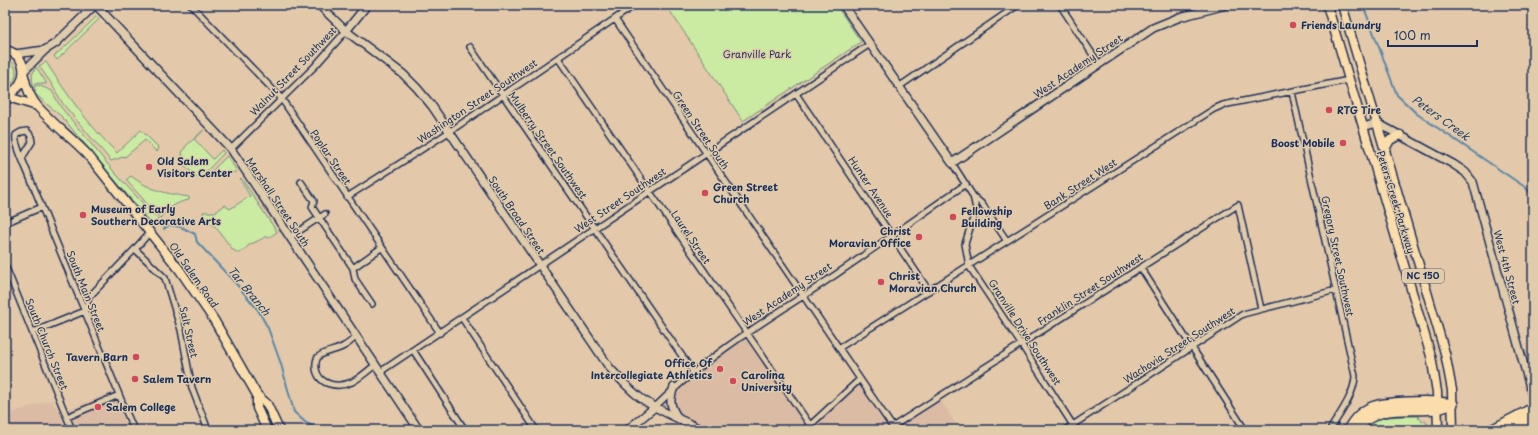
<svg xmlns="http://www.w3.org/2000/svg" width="1538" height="435" viewBox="0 0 1538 435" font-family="'Playpen Sans',sans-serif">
	<rect width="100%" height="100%" fill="#e3c8a9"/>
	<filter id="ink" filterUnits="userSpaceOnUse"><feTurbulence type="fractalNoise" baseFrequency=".025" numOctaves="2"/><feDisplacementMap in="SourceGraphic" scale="8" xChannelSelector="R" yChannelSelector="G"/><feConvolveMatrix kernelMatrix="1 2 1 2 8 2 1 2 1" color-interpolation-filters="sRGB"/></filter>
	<g filter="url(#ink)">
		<path fill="#dbbba3" d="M747 334 810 425 860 379 892 427 939 397 959 430H702L655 407Z
			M113 392 128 430H5V415L51 400 60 413Z"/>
		<path fill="#cbeaa2" stroke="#738c80" d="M666 5H836L861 42 743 121Z
			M96 17 99 19 57 60 54 56 66 46Z
			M5 57C19 64 20 82 5 88Z
			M46 62C68 96 87 123 117 153L141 130 159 148 157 152 145 140 126 156 111 161 63 104 51 83 39 66Z
			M36 67 46 82V84L38 83 33 85 32 75Z
			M38 85 52 91 60 106 115 173 158 220 155 223H151L62 117 34 93 36 91 34 87Z
			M204 130 194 139 213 159 222 150 224 153 200 178H198L183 164 187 161 183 156 182 153 186 146Z
			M227 156 237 171 229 174H209Z
			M131 176C149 190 167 194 189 197V200C176 202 169 208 160 218L126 180Z
			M241 178 277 232 268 238 266 236C261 240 257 241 251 244 246 246 245 251 239 253L233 250 215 226 208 222 204 217 203 212H216L225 205 230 209 250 196 240 179Z
			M1418 416 1419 419 1426 422 1430 430H1364C1373 413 1402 417 1418 416Z"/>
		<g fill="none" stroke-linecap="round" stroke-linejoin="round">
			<path stroke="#5688ab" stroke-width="2" d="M1363 5 1397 95 1417 114 1525 187 1533 196
				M164 229 169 225 181 227 195 234 197 242 239 287 258 310 268 328 281 364 294 412 306 423 321 430"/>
			<g stroke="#1b2f5e" stroke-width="8">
				<path id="street" d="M191 5 281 98 440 333
					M1060 5 1099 64
					M615 19 894 429
					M470 47 693 372
					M558 58 810 425
					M900 86 1018 5
					M1292 92 1355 376C1354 396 1340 413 1330 430
					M796 94 929 291
					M231 149 315 66 346 31
					M22 158 32 142 31 136 27 131 21 132 16 135C13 142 29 174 32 183 64 260 95 337 127 414L134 430
					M952 163 973 196 976 209 965 244 969 266 1021 344 1076 430
					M301 182 314 201 312 207 353 268 355 279 372 304
					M973 196 982 204 1007 241
					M347 197 449 132 635 5
					M5 223 42 207
					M290 237 325 214
					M135 249 165 278 181 330 192 388 208 430
					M5 265 72 430
					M353 268 381 248
					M1141 268 1245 430
					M462 318 536 430
					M33 332 85 311 89 297 135 249 150 232
					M356 337C352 340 348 344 344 346 336 351 325 351 318 357 315 361 316 365 316 369 319 386 339 388 352 382 360 378 368 371 375 365
					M839 348 1214 109 1223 105 1349 80
					M413 350 465 430
					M380 372 870 44
					M655 407C700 362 755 327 808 293 862 258 913 220 966 184
					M67 417 119 395
					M892 427 1238 205 1261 309
					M805 430 860 379
					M1065 430 1243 314 1336 290"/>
			</g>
			<g stroke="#1b2f5e" stroke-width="10">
				<path id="secondary" d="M96 5 231 149 419 430
					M319 5 346 31 403 74 417 88 432 106 609 367C618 377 627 387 638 396 657 411 681 419 702 430
					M843 5 952 163 1153 28 1180 17 1226 5
					M346 31 367 5
					M15 54 45 50
					M24 71 45 50 56 43 95 5
					M1363 127 1377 123 1453 164 1465 172 1473 182 1533 398
					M674 387C669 400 670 407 678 418
					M627 430 655 407"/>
			</g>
			<g stroke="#1b2f5e" stroke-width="11">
				<path id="primary" d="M1327 5 1431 356 1437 392 1438 430
					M1342 5 1445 353 1452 390 1453 430
					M5 50C31 55 28 88 5 96
					M24 76C26 86 31 99 38 107 53 124 72 138 88 155L179 269 214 320 257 395 267 404 279 430
					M5 96 37 106
					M1385 149 1390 140 1400 135
					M257 395V408L267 430"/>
			</g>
			<g stroke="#1b2f5e" stroke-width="12">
				<path id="highway" d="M1348 430C1362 403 1383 403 1409 402 1425 401 1437 401 1453 404
					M1357 430C1375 403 1409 412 1437 409 1442 408 1447 406 1452 404
					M1491 430 1533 408
					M1509 430 1533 418"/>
			</g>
			<use href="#street" stroke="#e0ccab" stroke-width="5"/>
			<use href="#secondary" stroke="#e0ccab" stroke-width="7"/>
			<use href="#primary" stroke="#faddab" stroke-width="8"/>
			<use href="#highway" stroke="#faddab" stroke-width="9"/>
		</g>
	</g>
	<g fill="#d1495b" stroke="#e0ccab" stroke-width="1.5">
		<circle cx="1293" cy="25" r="4"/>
		<circle cx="1329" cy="110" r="4"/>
		<circle cx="1343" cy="143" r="4"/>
		<circle cx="149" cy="167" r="4"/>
		<circle cx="705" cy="193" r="4"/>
		<circle cx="83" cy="215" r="4"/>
		<circle cx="953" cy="217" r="4"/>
		<circle cx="919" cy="237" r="4"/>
		<circle cx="881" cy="282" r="4"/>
		<circle cx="136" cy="357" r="4"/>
		<circle cx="720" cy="369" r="4"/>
		<circle cx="135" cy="379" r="4"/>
		<circle cx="733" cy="381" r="4"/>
		<circle cx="98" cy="407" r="4"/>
	</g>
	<g text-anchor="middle" stroke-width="3" stroke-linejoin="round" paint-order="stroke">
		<rect fill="#e0ccab" stroke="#565e75" stroke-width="1" x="1402" y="269" width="42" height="14" rx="3"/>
		<g font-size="9" font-weight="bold" fill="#1b2f5e">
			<text x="1423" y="279">NC 150</text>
		</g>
		<g font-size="10" font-weight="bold" fill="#1b2f5e" stroke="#e0ccab" text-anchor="start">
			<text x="1301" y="29">Friends Laundry</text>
			<text x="1337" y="114">RTG Tire</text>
			<text x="1335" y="147" text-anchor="end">Boost Mobile</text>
			<text x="157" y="165">Old Salem<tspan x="157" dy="12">Visitors Center</tspan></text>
			<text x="713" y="191">Green Street<tspan x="713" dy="12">Church</tspan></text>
			<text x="91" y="213">Museum of Early<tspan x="91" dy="12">Southern Decorative Arts</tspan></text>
			<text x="961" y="215">Fellowship<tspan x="961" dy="12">Building</tspan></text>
			<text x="911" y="235" text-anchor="end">Christ<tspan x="911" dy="12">Moravian Office</tspan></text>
			<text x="889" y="280">Christ<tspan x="889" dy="12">Moravian Church</tspan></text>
			<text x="128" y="361" text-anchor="end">Tavern Barn</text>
			<text x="712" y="367" text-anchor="end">Office Of<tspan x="712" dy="12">Intercollegiate Athletics</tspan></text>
			<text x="741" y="379">Carolina<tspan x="741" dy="12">University</tspan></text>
			<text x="143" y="383">Salem Tavern</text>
			<text x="106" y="411">Salem College</text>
		</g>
		<g font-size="10" fill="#243861" stroke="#e0ccab">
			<text x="757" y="58">Granville Park</text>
		</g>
		<g font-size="10" fill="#1b2f5e" stroke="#e0ccab">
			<text transform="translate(1078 66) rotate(-34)" y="4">West Academy Street</text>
			<text transform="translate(293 71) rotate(-46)" y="4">Walnut Street Southwest</text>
			<text transform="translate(477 101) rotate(-34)" y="4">Washington Street Southwest</text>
			<text transform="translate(701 130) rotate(56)" y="4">Green Street South</text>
			<text transform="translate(548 145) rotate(55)" y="4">Mulberry Street Southwest</text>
			<text transform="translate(331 157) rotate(56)" y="4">Poplar Street</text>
			<text transform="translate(1080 184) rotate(-33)" y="4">Bank Street West</text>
			<text transform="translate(871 187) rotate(56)" y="4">Hunter Avenue</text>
			<text transform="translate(620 200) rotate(-34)" y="4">West Street Southwest</text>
			<text transform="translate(278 202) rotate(56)" y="4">Marshall Street South</text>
			<text transform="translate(1396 202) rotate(73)" y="4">Peters Creek Parkway</text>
			<text transform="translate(517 215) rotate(56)" y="4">South Broad Street</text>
			<text transform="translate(691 237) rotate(56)" y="4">Laurel Street</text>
			<text transform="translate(1338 256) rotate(78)" y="4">Gregory Street Southwest</text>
			<text transform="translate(1507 267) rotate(75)" y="4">West 4th Street</text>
			<text transform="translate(194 275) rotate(55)" y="4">Old Salem Road</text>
			<text transform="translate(1090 289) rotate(-33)" y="4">Franklin Street Southwest</text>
			<text transform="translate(86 291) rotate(68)" y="4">South Main Street</text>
			<text transform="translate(787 294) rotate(-34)" y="4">West Academy Street</text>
			<text transform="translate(189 332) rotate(77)" y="4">Salt Street</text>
			<text transform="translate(1025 332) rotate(57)" y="4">Granville Drive Southwest</text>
			<text transform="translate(47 344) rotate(68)" y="4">South Church Street</text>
			<text transform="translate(1179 345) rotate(-33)" y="4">Wachovia Street Southwest</text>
		</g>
		<g font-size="11" font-style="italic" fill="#253e6b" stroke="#e0ccab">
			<text transform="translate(1441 118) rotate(36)" y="4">Peters Creek</text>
			<text transform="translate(249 291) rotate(51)" y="4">Tar Branch</text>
		</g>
	</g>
	<rect width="1538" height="435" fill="none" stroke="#e0ccab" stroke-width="20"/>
	<rect x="10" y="10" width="1518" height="415" fill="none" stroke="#1b2f5e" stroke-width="1.5" filter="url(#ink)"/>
	<path d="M1388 40v6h89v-6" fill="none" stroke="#1b2f5e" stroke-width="2"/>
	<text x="1394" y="40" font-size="12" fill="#1b2f5e" stroke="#e0ccab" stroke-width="3" paint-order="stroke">100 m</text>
</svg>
